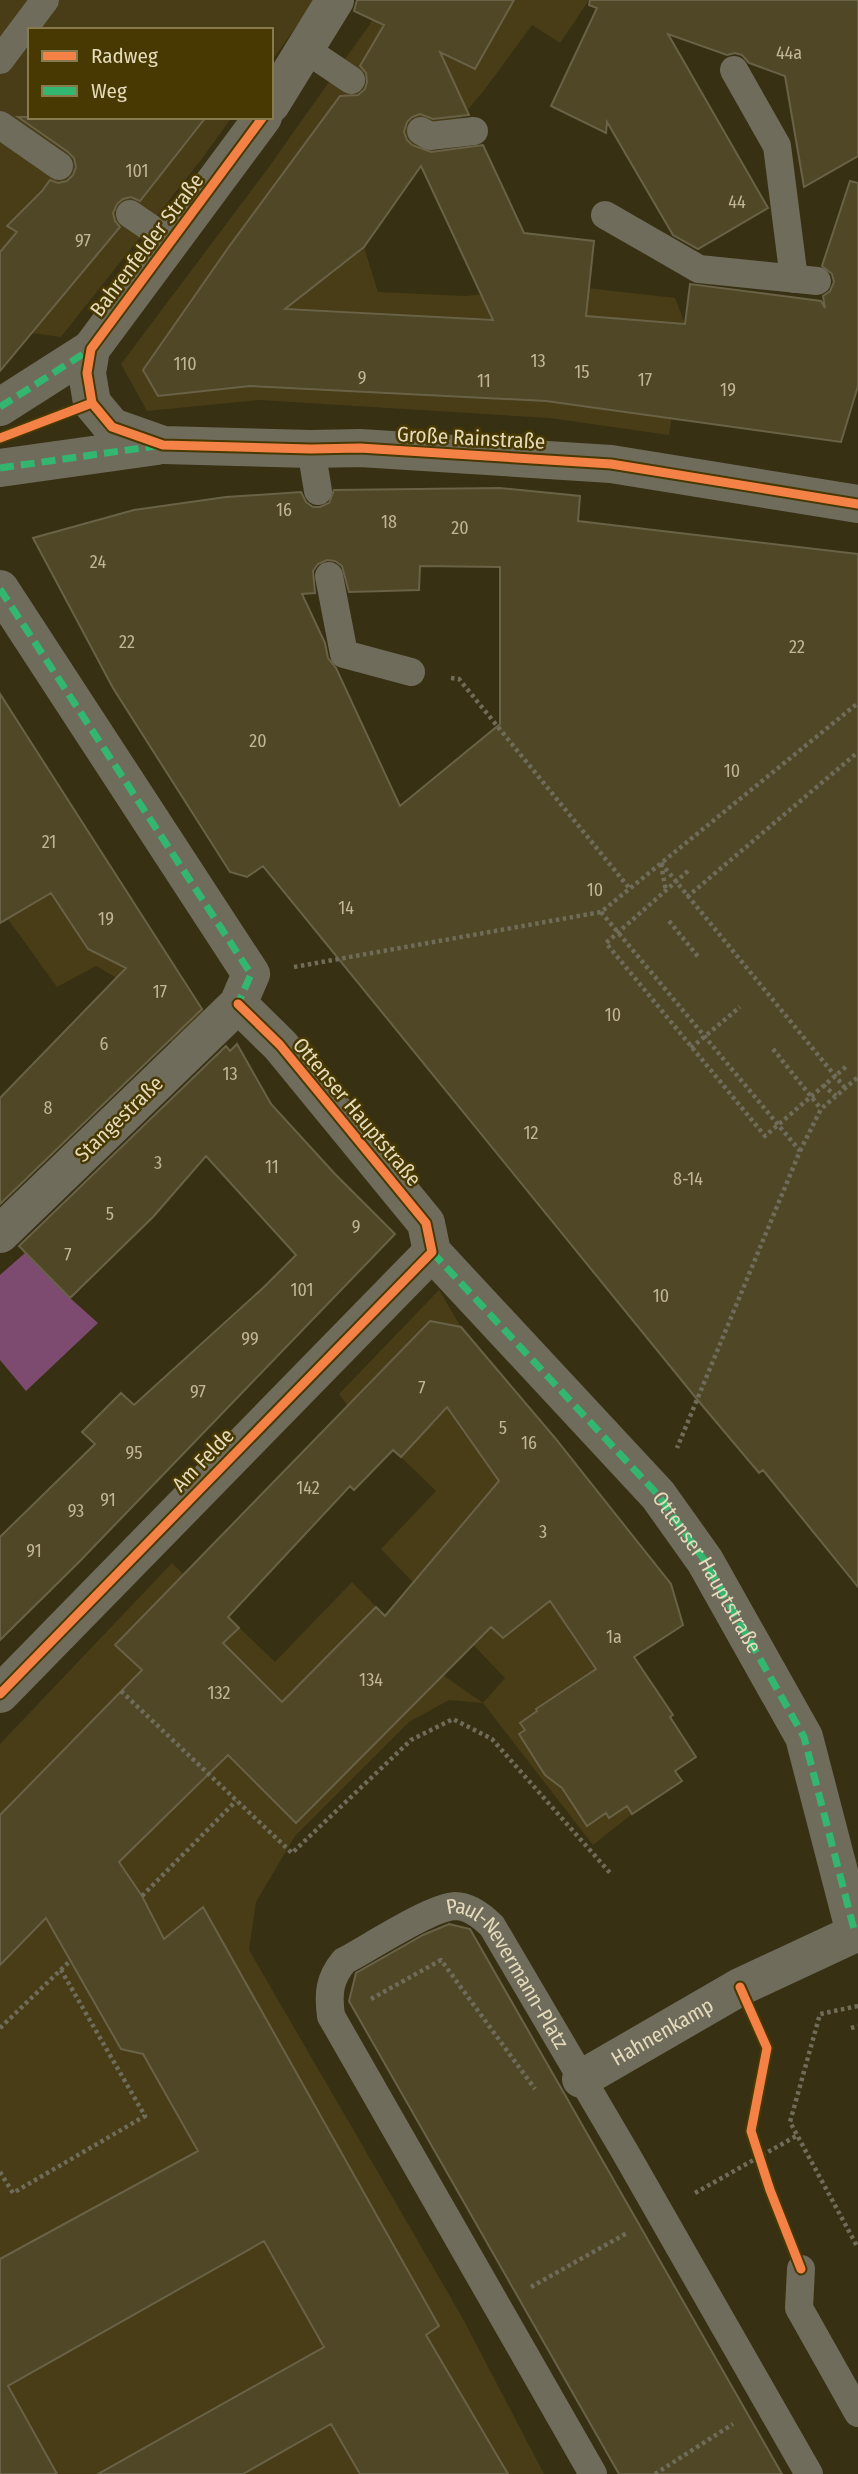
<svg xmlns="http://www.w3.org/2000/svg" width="858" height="2474" viewBox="0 0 858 2474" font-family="'Fira Sans Condensed',sans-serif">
	<rect width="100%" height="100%" fill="#383012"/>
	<path fill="#483d17" d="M0 0H315L271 62V30H30V117H232L201 160 61 337 32 333 0 371Z
		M381 0H589L560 43 532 25 485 89 420 167 364 247 378 292 466 296 560 285 675 298 685 324 669 435 550 418 259 400 147 411 121 364 266 171 370 24Z
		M0 691 113 872 206 1014 173 1044 117 978 96 966 57 987 0 908Z
		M439 1290 461 1327 669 1581 683 1625 628 1661 658 1692 673 1715 668 1718 696 1757 676 1771 682 1781 632 1814 593 1845 483 1703 449 1700 409 1722 295 1836 256 1902 249 1950 462 2317 544 2474H0V1744L172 1563 275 1662 352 1582 443 1675 483 1703 505 1678 381 1549 436 1491 348 1406 339 1394Z"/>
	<path fill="#7d4b70" d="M25 1253 70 1298 98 1323 26 1391 0 1360V1275Z"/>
	<path fill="#4f4726" stroke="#696247" stroke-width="2" fill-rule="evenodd" d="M357 0H514L475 69 440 52 469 115 433 119 420 114 412 117 407 122 404 132 407 140 412 145 431 152 483 145 524 233 594 241 586 316 685 324 690 284 821 301 825 308 823 296 830 291 834 282 832 274 822 266 850 181 858 183V386L841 442 546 401 250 386 158 396 143 370 228 248 340 96 358 95 365 89 367 82 366 73 360 66 384 25 354 11ZM421 166 493 320 285 309 364 247Z
		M590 0H858V156L804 187 785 76 749 63 742 55 735 53 727 55 668 34 768 208 698 249 673 235 607 122 606 133 551 106 597 8 589 5Z
		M18 117H206L140 201 131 197 123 199 117 204 113 213 115 221 120 227 0 371V252L17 232 7 226 42 191 50 180 58 183 67 181 73 175 76 167 74 158 68 152Z
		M500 488 580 496 578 521 858 554V1587L763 1470 759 1473 696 1398 263 866 247 877 230 872 113 688 33 538 134 510 226 497 301 492 306 502 313 507H320L329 503 334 490ZM327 560 335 561 342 566 349 592 419 590 420 566 500 567V724L400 806 336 668 328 658 325 643 302 594 315 593 313 571 318 564Z
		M0 694 202 1009 0 1204V1098L126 968 88 949 51 893 0 923Z
		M237 1044 271 1104 335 1174 395 1234 79 1562 0 1640V1537L95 1444 82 1432 121 1393 134 1405 264 1287 296 1255 206 1156 153 1217 70 1298 19 1246 226 1046 230 1051Z
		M430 1321 461 1327 555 1438 671 1584 683 1625 634 1657 673 1715 670 1717 696 1757 675 1771 682 1781 632 1814 627 1806 609 1818 606 1813 587 1826 562 1788 545 1775 519 1734 525 1730 520 1723 537 1711 536 1709 596 1669 550 1601 503 1638 491 1627 296 1823 228 1755 119 1862 142 1896 164 1939 203 1907 439 2326 426 2335 508 2474H360L331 2424 243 2474H98L324 2347 264 2241 8 2386 57 2474H0V2259L198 2151 143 2054 121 2049 46 1918 0 1965V1815L142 1670 115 1645ZM447 1407 499 1481 385 1616 376 1607 282 1702 223 1643 239 1628 228 1617 350 1486 354 1490 393 1450 401 1457Z
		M449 1924 470 1929 782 2474H619L349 2001 356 1973 423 1935Z"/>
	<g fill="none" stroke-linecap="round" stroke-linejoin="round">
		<path stroke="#706c5a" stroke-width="4.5" stroke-dasharray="3.5 3.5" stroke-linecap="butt" d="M451 678 459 679 630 889
			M661 863 845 1088
			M661 864 666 891
			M688 871 606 943 765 1136 848 1065
			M687 897 858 752
			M601 912 800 1151 677 1448
			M669 921 700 959
			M294 967 601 912 858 703
			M691 1048 740 1007
			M773 1049 821 1109
			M823 1085 836 1096
			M800 1151 821 1109 858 1077
			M121 1691 292 1853 411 1740 453 1719 492 1739 611 1874
			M142 1896 236 1801
			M371 1999 441 1960 535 2089
			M858 2006 820 2014 790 2122 858 2248
			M0 2028 71 1960
			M851 2028 858 2026
			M0 2172 13 2193 145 2116 61 1970
			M695 2193 798 2135
			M531 2287 627 2233
			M655 2474 733 2424"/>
		<g stroke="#6f6c5c" stroke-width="28">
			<path d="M305 49 351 80"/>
			<path d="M0 60 45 0"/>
			<path d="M734 70 777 146 794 279"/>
			<path d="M0 125 59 166"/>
			<path d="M421 131 430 136 474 131"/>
			<path d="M130 214 171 242"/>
			<path d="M605 215 699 269 817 281"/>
			<path d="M311 449 318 491"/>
			<path d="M329 576 344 654 411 672"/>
			<path d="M801 2269 799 2308 858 2413"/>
			<path id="s1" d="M593 2474 331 2016C328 1994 329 1979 344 1961 369 1948 431 1907 455 1906 469 1906 483 1917 492 1926L625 2152 809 2474"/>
		</g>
		<g stroke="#6f6c5c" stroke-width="38">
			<path d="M271 104 335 0"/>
			<path d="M263 117 91 349 87 373 92 403 112 427 163 445 311 449 360 448 611 464 858 504"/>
			<path d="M0 407 91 349"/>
			<path d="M0 468 157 446"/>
			<path d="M0 589 251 974 238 1004 0 1234"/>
			<path id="s2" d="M238 1004 280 1045 426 1223 432 1252 658 1495 705 1561 804 1737 855 1933"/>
			<path d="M0 1694 432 1252"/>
			<path id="s3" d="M581 2079 740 1987 858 1932"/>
		</g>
		<path stroke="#33b770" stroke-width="7" stroke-dasharray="14 7" stroke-linecap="butt" d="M0 407 91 349
			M0 468 156 446
			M0 589 251 974 238 1004
			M432 1252 658 1495 705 1561 804 1737 855 1933"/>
		<g stroke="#483902" stroke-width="13">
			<path id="cycleway" d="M92 403 112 427 163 445 311 449 360 448 611 464 858 504
				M92 403 87 373 91 349 263 117
				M0 438 92 403
				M0 1694 432 1252 426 1223 280 1045 238 1004
				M740 1987 767 2048 751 2131 770 2190 801 2269"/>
		</g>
		<use href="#cycleway" stroke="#f48246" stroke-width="9"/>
	</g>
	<g text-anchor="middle" stroke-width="5" stroke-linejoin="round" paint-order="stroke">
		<g font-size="18" fill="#c0b696">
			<text x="789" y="59">44a</text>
			<text x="137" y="177">101</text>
			<text x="737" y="208">44</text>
			<text x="83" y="247">97</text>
			<text x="538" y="367">13</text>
			<text x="185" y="370">110</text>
			<text x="582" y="378">15</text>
			<text x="362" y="384">9</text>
			<text x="645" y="386">17</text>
			<text x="484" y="387">11</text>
			<text x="728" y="396">19</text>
			<text x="284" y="516">16</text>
			<text x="389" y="528">18</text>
			<text x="460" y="534">20</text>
			<text x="98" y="568">24</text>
			<text x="127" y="648">22</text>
			<text x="797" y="653">22</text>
			<text x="258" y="747">20</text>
			<text x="732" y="777">10</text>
			<text x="49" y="848">21</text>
			<text x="595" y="896">10</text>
			<text x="346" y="914">14</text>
			<text x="106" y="925">19</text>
			<text x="160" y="998">17</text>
			<text x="613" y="1021">10</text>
			<text x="104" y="1050">6</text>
			<text x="230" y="1080">13</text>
			<text x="48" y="1114">8</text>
			<text x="531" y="1139">12</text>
			<text x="158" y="1169">3</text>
			<text x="272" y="1173">11</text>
			<text x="688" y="1185">8-14</text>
			<text x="110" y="1220">5</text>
			<text x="356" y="1233">9</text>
			<text x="68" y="1261">7</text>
			<text x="302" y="1296">101</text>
			<text x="661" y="1302">10</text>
			<text x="250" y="1345">99</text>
			<text x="422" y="1394">7</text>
			<text x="198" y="1398">97</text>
			<text x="503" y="1434">5</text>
			<text x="529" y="1449">16</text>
			<text x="134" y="1459">95</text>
			<text x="308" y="1494">142</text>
			<text x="108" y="1506">91</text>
			<text x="76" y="1517">93</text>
			<text x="543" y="1538">3</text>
			<text x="34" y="1557">91</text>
			<text x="614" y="1643">1a</text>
			<text x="371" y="1686">134</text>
			<text x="219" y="1699">132</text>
		</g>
		<g font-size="21" fill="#e5dbbb" stroke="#483902">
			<text transform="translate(147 245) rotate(-53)" y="7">Bahrenfelder Straße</text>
			<text transform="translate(471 438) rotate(3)" y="7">Große Rainstraße</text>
			<text transform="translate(357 1112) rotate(50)" y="7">Ottenser Hauptstraße</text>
			<text transform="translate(119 1119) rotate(-44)" y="7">Stangestraße</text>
			<text transform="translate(203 1460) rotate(-46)" y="7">Am Felde</text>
			<text dy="7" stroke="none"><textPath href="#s2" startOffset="742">Ottenser Hauptstraße</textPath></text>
			<text dy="7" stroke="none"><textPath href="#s1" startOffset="798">Paul-Nevermann-Platz</textPath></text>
			<text dy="7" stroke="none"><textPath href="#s3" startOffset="94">Hahnenkamp</textPath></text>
		</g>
	</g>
	<rect x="28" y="28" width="245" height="91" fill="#483902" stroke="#877a4c" stroke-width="2"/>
	<rect x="42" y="51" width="35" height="10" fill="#f48246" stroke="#877a4c" stroke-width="2"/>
	<text x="91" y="63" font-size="21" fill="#e5dbbb">Radweg</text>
	<rect x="42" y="86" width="35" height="10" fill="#33b770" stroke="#877a4c" stroke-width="2"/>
	<text x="91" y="98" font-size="21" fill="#e5dbbb">Weg</text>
</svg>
